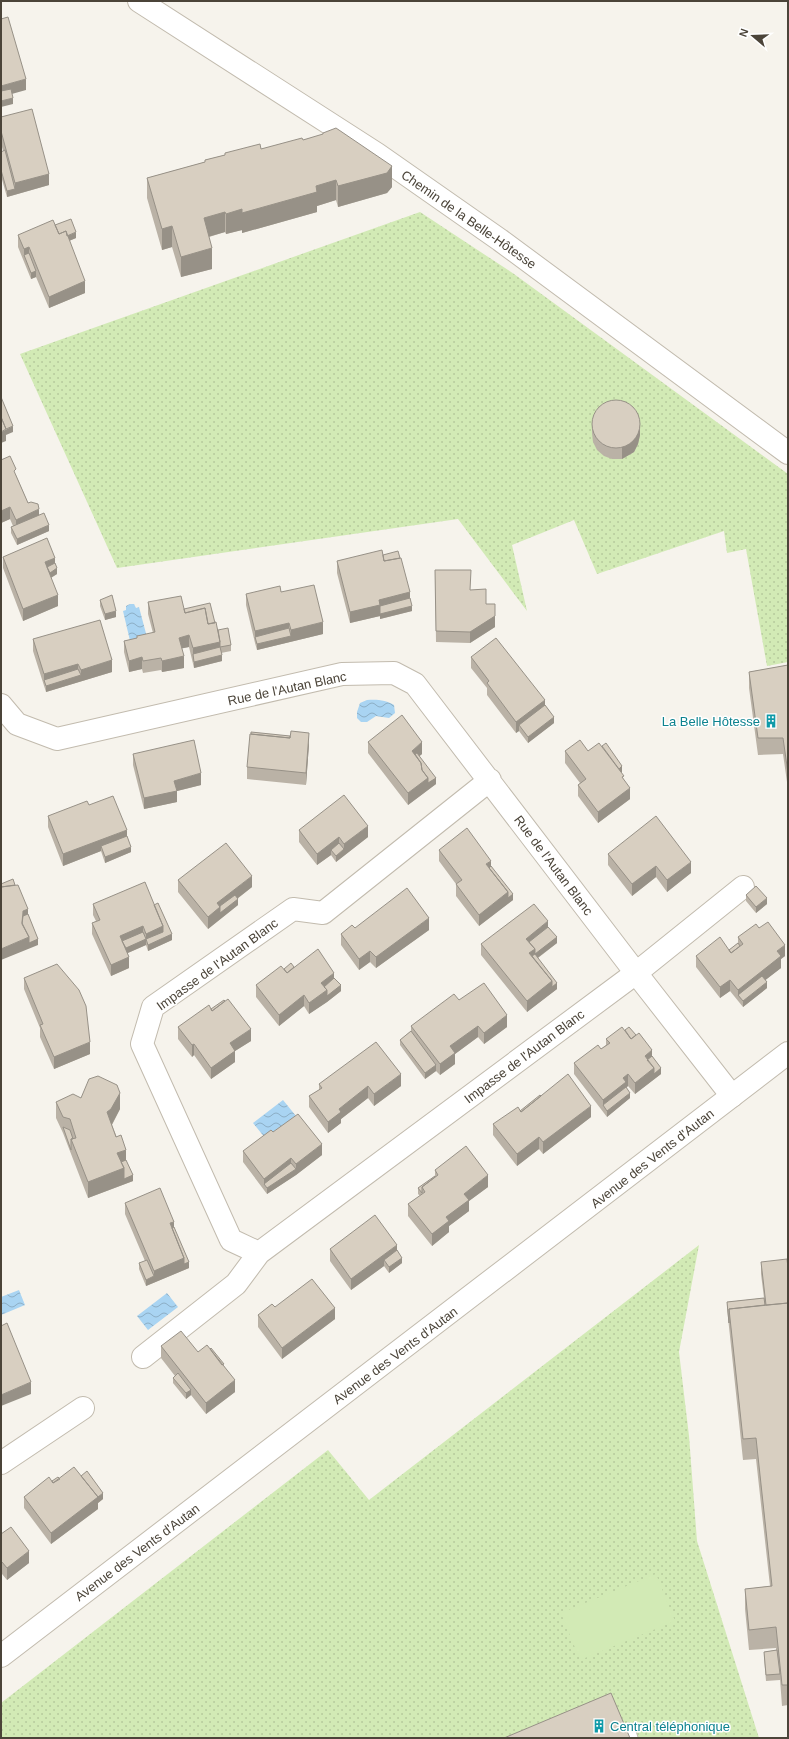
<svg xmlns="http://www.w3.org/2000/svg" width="789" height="1739" viewBox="0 0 789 1739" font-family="Arial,sans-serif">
	<defs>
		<pattern id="grass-dots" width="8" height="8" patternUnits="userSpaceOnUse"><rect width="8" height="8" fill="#d2eab5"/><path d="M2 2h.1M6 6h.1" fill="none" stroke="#b6ca9c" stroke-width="1.8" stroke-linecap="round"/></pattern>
		<pattern id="water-waves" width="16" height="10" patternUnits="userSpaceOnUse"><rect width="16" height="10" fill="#a9d4f2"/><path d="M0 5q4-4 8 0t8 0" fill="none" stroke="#8caec5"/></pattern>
	</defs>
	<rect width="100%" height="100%" fill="#f6f3ec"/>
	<path fill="url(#grass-dots)" d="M420 212 514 274 788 474V662L767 666 746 549 727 553 724 531 597 574 574 520 512 545 527 611 458 519 117 568 20 354Z
		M699 1245 679 1352 689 1436 697 1541 759 1738H1V1703L328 1450 369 1500Z"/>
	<path fill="#d2eab5" d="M656 1574 675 1621 580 1660 561 1613Z"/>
	<path fill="url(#water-waves)" d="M130 604H134L136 608 139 607 148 641 131 645 123 611 126 610V606Z
		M367 700C376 699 387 700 394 705L395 713 389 718 376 716 367 722H361L357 718V712L360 703Z
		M283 1100 296 1116 266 1139 253 1123Z
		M19 1290 25 1305 1 1315V1297Z
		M167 1293 178 1307 148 1330 137 1316Z"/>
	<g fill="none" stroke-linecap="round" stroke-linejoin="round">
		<g stroke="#c2bbae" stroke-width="13">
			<path id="service" d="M629 1729 632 1738"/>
		</g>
		<g stroke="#c2bbae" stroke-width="24">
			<path id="minor" d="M1 705 17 724 57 739 342 674 394 673 415 684 636 973 732 1096
				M490 780 323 913 293 909 153 1007 142 1044 231 1240 259 1253 636 973 743 887
				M143 1357 236 1284 259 1253
				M1 1463 83 1408"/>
		</g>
		<g stroke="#c2bbae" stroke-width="24">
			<path id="tertiary" d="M139 1 377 154 500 240 788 453
				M1 1656 788 1053"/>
		</g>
		<use href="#service" stroke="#fff" stroke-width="11"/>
		<use href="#minor" stroke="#fff" stroke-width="22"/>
		<use href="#tertiary" stroke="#fff" stroke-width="22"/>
	</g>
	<path fill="#bab2a6" d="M1 117 49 185 7 197 1 176V152L3 151 1 143Z
		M323 133 392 187 387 193 338 207 336 200 317 206V212L242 233V230L226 234 225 232 209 237 212 269 181 277 172 247 162 250 147 198V178L205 162V160L225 155V153L261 149 303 140 323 135Z
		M55 225 76 238 69 241 85 293 49 308 36 277 31 279 18 247V235Z
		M592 422 640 435 638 444 634 452 622 459H612L604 456 597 450 593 442 592 433Z
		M1 460 16 475 28 503 39 514 49 531 17 545 11 533V527L13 526 10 519 1 523Z
		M383 555 410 598 412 611 380 619V614V616L350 623 337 573V561Z
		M3 557 55 563 57 574 51 578 58 606 23 621 3 568Z
		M435 570 486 604 495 615V627L470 643 436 642Z
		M281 592 323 634 257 650 255 643 246 605V594Z
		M100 600 116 617 105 620 100 606Z
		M148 602 184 609 215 623 218 630 231 645V651L221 653 222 661 194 668 189 647 182 648 184 668 162 672 161 670 143 673 142 669 129 672 124 652V641L137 638V636L153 633 148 614Z
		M33 639 112 672 46 692 33 651Z
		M471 657 545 705 554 723 528 743 519 731 516 733 487 695V688L471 668Z
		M788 665V789L783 754 758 755 749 688V672Z
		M368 742 422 754 419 756 436 784 408 805 368 753Z
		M309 744 306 785 247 779V767Z
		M565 751H588L622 772H621L630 799 598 823 578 796V785L580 783 565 763Z
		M133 754 201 785 177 791V802L144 809 133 765Z
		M89 805 131 852 105 863 101 851 63 866 48 827V816Z
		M299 830 368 837 336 862 331 855 317 865 299 842Z
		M439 850 491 866 513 900 479 926 456 896V884L439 861Z
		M608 854 691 873 667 892 656 877 632 896 608 865Z
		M178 880 252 887 237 899 238 905 208 929 178 892Z
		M746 895 767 904 756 913 746 901Z
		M93 904 154 905 172 940 148 951 146 945 128 953 129 968 111 976 92 934V923L96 921 93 915Z
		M548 927 557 943 538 958 557 989 527 1012 481 955V944Z
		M355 928 429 930 376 968 370 962 359 970 341 945V934Z
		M738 937 785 956 781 959V968L765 980 767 988 743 1007 730 991 720 998 696 967V956L729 950 738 943Z
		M294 967 334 978 341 991 327 1002 309 1014 304 1006 279 1026 256 997V985L284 969Z
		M24 978 90 1054 54 1069 40 1037V1028L24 989Z
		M459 1000 507 1027 484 1044 478 1037 455 1054V1064L440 1075 436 1071 425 1079 400 1045V1040L411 1031V1026Z
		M211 1009 251 1041 235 1051V1062L211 1079 194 1055 192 1057 178 1039V1027Z
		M625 1030 652 1056 661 1074 635 1094 628 1086 626 1088 630 1098 607 1117 574 1074V1063L601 1049 606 1045V1039Z
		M319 1084 401 1086 374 1106 368 1098 341 1119V1123L328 1133 309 1107V1096L319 1090Z
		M541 1096 591 1117 543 1154 539 1149 517 1166 493 1135V1124L520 1111Z
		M81 1098 120 1109 112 1125 126 1160 133 1181 88 1198 63 1133 56 1118V1102Z
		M273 1132 322 1155 296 1175 267 1194 243 1162V1151Z
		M435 1170 488 1187 469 1201V1211L449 1226V1232L432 1246 408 1216V1204L420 1196 418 1194V1188L435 1176Z
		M125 1203 174 1227 189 1268 146 1286 139 1269V1263L145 1261 125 1214Z
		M330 1249 397 1250 402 1263 389 1273 384 1266 351 1290 330 1261Z
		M761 1262 788 1268V1705L782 1706 780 1679V1680L766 1681 764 1657V1652L776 1650V1648L749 1650 745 1609V1589L770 1586 756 1459 743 1460 727 1308V1302L764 1298 761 1274Z
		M275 1307 335 1319 282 1359 258 1327V1315Z
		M161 1346 198 1352 224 1366 235 1392 206 1414 191 1395 186 1399 173 1383V1378L175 1376 161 1358Z
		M81 1476 103 1499 98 1503V1509L51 1544 24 1508V1497L52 1481 60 1479Z
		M1 1534 29 1563 7 1580 2 1574H1Z"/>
	<path fill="#979187" d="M26 79V90L1 97V86Z
		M13 98V104L1 107V101Z
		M392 166V187L387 193 338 207V186Z
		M49 174V185L7 197V191L15 189V183Z
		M336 180V200L317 206V212L242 233V213L316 186Z
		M242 209V230L226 234V214Z
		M225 212V232L204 238V218Z
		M172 226V247L162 250V229Z
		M76 232V238L59 245V240Z
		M29 247V259L24 255V249Z
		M212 248V269L181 277V257Z
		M36 271V277L31 279V273Z
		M85 281V293L49 308V297Z
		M640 424V435L638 444 634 452 622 459V447Z
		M13 426V432L6 435V441L1 443V432Z
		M10 507V519L1 523V511Z
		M39 509V520L16 532V520Z
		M49 525V531L17 545V539Z
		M55 558V569L47 573 45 562Z
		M57 568V574L47 580V574Z
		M410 592V604L380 608V616L350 623V612L379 600Z
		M58 595V606L23 621V609Z
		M495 604V627L470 643V632Z
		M412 606V611L380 619V614Z
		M116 611V617L105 620V614Z
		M323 622V634L257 650V644L291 636V630Z
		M289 623V634L255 637V631Z
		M189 635V647L179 649V638Z
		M220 642V653L193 654V648Z
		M222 655V661L194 668V662Z
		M184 656V668L162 672V661Z
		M142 657V669L129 672V661Z
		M112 660V672L46 692V686L81 675V670Z
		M78 664V675L44 680V674Z
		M545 700V711L519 725V731L516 733V722Z
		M554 717V723L528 743V737Z
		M309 733V744L306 785V773Z
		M422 742V754L415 760 412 751Z
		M622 766V772L616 776V771Z
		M201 773V785L177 791V802L144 809V798L174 781Z
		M428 778H436V784L408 805V793Z
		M630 788V799L598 823V812Z
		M368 826V837L336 862V856L344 849V844Z
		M127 830V841L101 846V851L63 866V854Z
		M339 837V849L331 850V855L317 865V854Z
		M131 847V852L105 863V857Z
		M491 861V872L486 864Z
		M691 862V873L667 892V880Z
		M656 866V877L632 896V884Z
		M252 876V887L220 912 238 899V905L208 929V917L217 903Z
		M508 892 513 894V900L479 926V915Z
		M767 898V904L756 913V907Z
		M28 909V920L23 922V911Z
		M429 918V930L376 968V957Z
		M548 921V933L526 944V939Z
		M143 926V938L120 941V936Z
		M163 926V938L146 939V934Z
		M172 934V940L148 951V945Z
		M29 937 38 939V945L1 960V949Z
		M557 937V943L532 962 529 953 535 949Z
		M146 939V945L123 955V949Z
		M785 945V956L781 959V968L741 999 738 995V990L777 951Z
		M370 951V962L359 970V959Z
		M129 957V968L111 976V965Z
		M334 973V984L321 989V983Z
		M730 980V991L720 998V987Z
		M552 981 557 983V989L527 1012V1001Z
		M767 982V988L743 1007V1001Z
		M341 985V991L327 1002 309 1014V1003L327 990Z
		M304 995V1006L279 1026V1015Z
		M507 1015V1027L484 1044V1033Z
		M478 1026V1037L455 1054V1064L440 1075V1064L450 1046Z
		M251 1029V1041L235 1051V1062L211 1079V1068L230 1043Z
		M90 1042V1054L54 1069V1057Z
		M194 1044V1055L192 1057V1045Z
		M652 1050V1062L647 1065 645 1056Z
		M436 1065V1071L425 1079V1073Z
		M654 1068H661V1074L635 1094V1083Z
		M401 1074V1086L374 1106V1094Z
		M628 1074V1086L603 1105V1100L623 1078Z
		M368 1086V1098L341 1119V1123L328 1133V1122L339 1109Z
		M120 1093V1109L111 1126 107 1112Z
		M630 1093V1098L607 1117V1111Z
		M591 1106V1117L543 1154V1142Z
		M539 1137V1149L517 1166V1154Z
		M322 1144V1155L296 1175 267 1194V1188L296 1169V1164Z
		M126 1150V1166L117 1164V1153Z
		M291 1158V1169L264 1184V1179Z
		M124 1168 133 1175V1181L88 1198V1182Z
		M488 1175V1187L469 1201V1211L449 1226V1232L432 1246V1234L464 1194Z
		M174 1222V1233L170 1223Z
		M397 1245V1256L384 1260V1266L351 1290V1279Z
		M184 1258 189 1262V1268L146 1286V1280L154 1276V1271Z
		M402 1258V1263L389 1273V1267Z
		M335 1308V1319L282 1359V1348Z
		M235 1380V1392L206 1414V1403Z
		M31 1382V1394L1 1406V1395Z
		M191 1390V1395L186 1399V1393Z
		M103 1493V1499L98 1503V1509L51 1544V1533Z
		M29 1551V1563L7 1580V1568Z
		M2 1562V1574H1V1563Z"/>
	<path fill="#d8cfc1" stroke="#979187" d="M8 17 26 79 1 86V19Z
		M11 89 13 98 1 101V91Z
		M32 109 49 174 15 183 1 131V117Z
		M336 128 392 166 387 173 338 186 336 180 316 186 317 192 242 213V209L226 214 225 212 204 218 212 248 181 257 172 226 162 229 147 178 205 162V160L225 155V153L260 144 261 149 302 138 303 140 323 134V133Z
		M5 150 15 189 7 191 1 170V152Z
		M71 219 76 232 67 236 66 231 59 234 55 225Z
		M53 220 59 234 66 231 85 281 49 297 29 247 24 249 18 235Z
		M29 253 36 271 31 273 24 255Z
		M1 397 13 426 6 429 1 417Z
		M592 424a24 24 0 1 1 48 0a24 24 0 1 1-48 0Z
		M1 417 6 429 1 432Z
		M10 456 16 469 14 471 28 503 31 502 38 504 39 509 16 520 10 507 1 511V460Z
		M44 513 49 525 17 539 11 527Z
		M47 538 55 558 45 562 58 595 23 609 3 557Z
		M382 550 384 561 401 558 410 592 379 600 380 605 350 612 337 561Z
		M398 551 400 558 384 561 383 555Z
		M55 563 57 568 50 573 47 567Z
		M435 570H471L470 590 486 589V604H495V616L470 632 436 631Z
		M314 585 323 622 291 630 289 623 255 631 246 594 280 586 281 592Z
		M112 595 116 611 105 614 100 600Z
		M181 596 185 613 205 608 208 624 216 622 220 642 193 648 189 635 179 638 184 656 162 661 161 658 143 661 142 657 129 661 124 641 137 638V636L155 632 148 602Z
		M410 598 412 606 380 614V606Z
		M210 603 215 623 208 624 205 608 185 613 184 609Z
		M100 620 112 660 81 670 78 664 44 674 33 639Z
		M228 628 231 645 220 647V642L218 630Z
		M289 628 291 636 257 644 255 637Z
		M496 638 545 700 516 722 487 683 489 681 471 657Z
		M220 647 222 655 194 662 193 654Z
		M788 665V773L783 738H758L749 672Z
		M78 669 81 675 46 686 44 680Z
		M545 705 554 717 528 737 519 725Z
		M402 715 422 742 412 751 421 763 422 770 428 778 408 793 368 742Z
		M291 731 309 733 306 773 247 767 250 734 290 738Z
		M251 732 290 736V738L251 734Z
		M194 740 201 773 174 781 177 791 144 798 133 754Z
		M580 740 588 751 599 743 624 776 622 777 630 788 598 812 578 785 586 779 565 751Z
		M606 743 622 766 619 769 602 746Z
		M417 753 436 778 428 783V778L422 770 421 763 415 754Z
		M344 795 368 826 344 844 339 837 317 854 299 830Z
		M113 796 127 830 63 854 48 816 87 801 89 805Z
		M656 816 691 862 667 880 656 866 632 884 608 854Z
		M467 828 491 861 486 864 508 892 479 915 456 884 462 880 439 850Z
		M127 836 131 847 105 857 101 846Z
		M226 843 252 876 217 903 220 907 208 917 178 880Z
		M339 843 344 849 336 856 331 850Z
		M491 866 513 894 508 898V892L489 868Z
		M13 879 15 885 1 887V884Z
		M145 882 163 926 146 934 143 926 120 936 129 957 111 965 92 923 100 920 93 904Z
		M18 885 28 909 23 911 22 923 29 937 1 949V887Z
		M756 886 767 898 756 907 746 895Z
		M407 888 429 918 376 957 370 951 359 959 341 934 352 925 355 928Z
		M235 895 238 899 220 913V906Z
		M158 903 172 934 148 945 146 939 163 932V926L154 905Z
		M534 904 548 921 526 939 535 949 529 953 552 981 527 1001 481 944Z
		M28 914 38 939 29 943V937L22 924 23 916Z
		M768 922 785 945 777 951 781 956 738 990 730 980 720 987 696 956 720 937 731 953 743 944 738 937 756 924 759 928Z
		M548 927 557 937 535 954V949L529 942Z
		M143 932 146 939 126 948 122 941Z
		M738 943 740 946 731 953 729 950Z
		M318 949 334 973 321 983 327 990 309 1003 304 995 279 1015 256 985 281 966 287 973Z
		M535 954 557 983 552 987V981L532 956Z
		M291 963 294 967 287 973 284 969Z
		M57 964 79 990 86 1006 90 1042 54 1057 40 1025 43 1024 24 978Z
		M762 976 767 982 743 1001 738 995Z
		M334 978 341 985 327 996V990L324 987Z
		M484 983 507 1015 484 1033 478 1026 450 1046 455 1053 440 1064 411 1026 454 994 459 1000Z
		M228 999 251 1029 230 1043 235 1051 211 1068 194 1044 192 1045 178 1027 209 1005 212 1011Z
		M224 1000 225 1001 212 1011 211 1009Z
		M622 1027 631 1039 639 1033 652 1050 645 1056 654 1068 635 1083 628 1074 623 1078 626 1082 603 1100 574 1063 598 1045 601 1049 610 1043 606 1039Z
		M629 1027 636 1035 631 1039 625 1030Z
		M411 1031 436 1065 425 1073 400 1040Z
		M376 1042 401 1074 374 1094 368 1086 339 1109 341 1112 328 1122 309 1096 322 1088 319 1084Z
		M652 1056 661 1068 654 1074V1068L647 1060Z
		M568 1074 591 1106 543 1142 539 1137 517 1154 493 1124 518 1107 521 1112Z
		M98 1076 117 1085 120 1093 111 1109 107 1112 116 1137 121 1135 126 1150 117 1153 124 1168 88 1182 71 1139 76 1138 70 1119 63 1117 56 1102 73 1094 81 1098 89 1079Z
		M626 1087 630 1093 607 1111 603 1105Z
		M540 1095 541 1096 521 1112 520 1111Z
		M298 1114 322 1144 296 1164 291 1158 264 1179 243 1151 271 1130 273 1132Z
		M63 1127 70 1130 73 1139H71V1150Z
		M466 1146 488 1175 464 1194 469 1200 446 1217 449 1221 432 1234 408 1204 425 1192 422 1187 438 1175 435 1170Z
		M126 1160 133 1175 124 1179V1168L121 1162Z
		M291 1163 296 1169 267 1188 264 1184Z
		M435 1176V1177L422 1187V1193L418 1188Z
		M160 1188 174 1222 170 1223 184 1258 154 1271 125 1203Z
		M375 1215 397 1245 351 1279 330 1249Z
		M174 1227 189 1262 184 1264V1258L172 1228Z
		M397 1250 402 1258 389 1267 384 1260Z
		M787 1259 788 1268V1303L766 1305 761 1262Z
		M147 1260 154 1276 146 1280 139 1263Z
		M312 1279 335 1308 282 1348 258 1315 272 1304 275 1307Z
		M764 1298 765 1305 729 1309V1323L727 1302Z
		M788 1303V1685H782L776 1627 749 1630 745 1589 772 1586 756 1438 743 1439 729 1309Z
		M7 1323 31 1382 1 1395V1326Z
		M181 1331 198 1352 207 1345 235 1380 206 1403 161 1346Z
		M211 1348 224 1364 222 1365 210 1349Z
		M178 1373 191 1390 186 1393 173 1378Z
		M74 1467 98 1497 51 1533 24 1497 49 1477 53 1483Z
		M87 1471 103 1493 98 1497 81 1476Z
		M58 1477 60 1479 53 1483 52 1481Z
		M11 1527 29 1551 7 1568 2 1562 1 1563V1534Z
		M777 1650 780 1674 766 1675 764 1652Z
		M611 1693 630 1738H504Z"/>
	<defs>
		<g id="building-bare" transform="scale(1.08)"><path d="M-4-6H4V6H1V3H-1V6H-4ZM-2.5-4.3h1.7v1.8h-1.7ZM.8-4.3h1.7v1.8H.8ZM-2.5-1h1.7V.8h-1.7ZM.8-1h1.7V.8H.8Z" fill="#0f9aa8" stroke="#fff" stroke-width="2.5" paint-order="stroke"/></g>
	</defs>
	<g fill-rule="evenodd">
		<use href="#building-bare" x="771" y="721"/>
		<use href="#building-bare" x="599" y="1726"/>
	</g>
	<g text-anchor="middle" stroke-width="3" stroke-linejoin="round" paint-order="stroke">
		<g font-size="13" fill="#4b4439" stroke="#fff">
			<text transform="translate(469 219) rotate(35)" y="5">Chemin de la Belle-Hôtesse</text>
			<text transform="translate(287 688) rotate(-12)" y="5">Rue de l'Autan Blanc</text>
			<text transform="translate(554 865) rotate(53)" y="5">Rue de l'Autan Blanc</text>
			<text transform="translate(217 964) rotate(-36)" y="5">Impasse de l'Autan Blanc</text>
			<text transform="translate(524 1056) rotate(-37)" y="5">Impasse de l'Autan Blanc</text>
			<text transform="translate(652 1158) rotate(-38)" y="5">Avenue des Vents d'Autan</text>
			<text transform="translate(395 1355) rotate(-37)" y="5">Avenue des Vents d'Autan</text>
			<text transform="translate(137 1552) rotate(-37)" y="5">Avenue des Vents d'Autan</text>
		</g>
		<g font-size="13" fill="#0d838f" stroke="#fff" text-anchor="end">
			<text x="760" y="726">La Belle Hôtesse</text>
			<text x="610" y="1731" text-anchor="start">Central téléphonique</text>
		</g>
	</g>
	<rect width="789" height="1739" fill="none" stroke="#4b4439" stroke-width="4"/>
	<g transform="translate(753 36) rotate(289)" stroke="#ffffff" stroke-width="3" paint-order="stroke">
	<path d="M0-3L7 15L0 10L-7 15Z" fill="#4b4439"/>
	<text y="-6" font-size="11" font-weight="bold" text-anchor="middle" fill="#4b4439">N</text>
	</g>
</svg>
